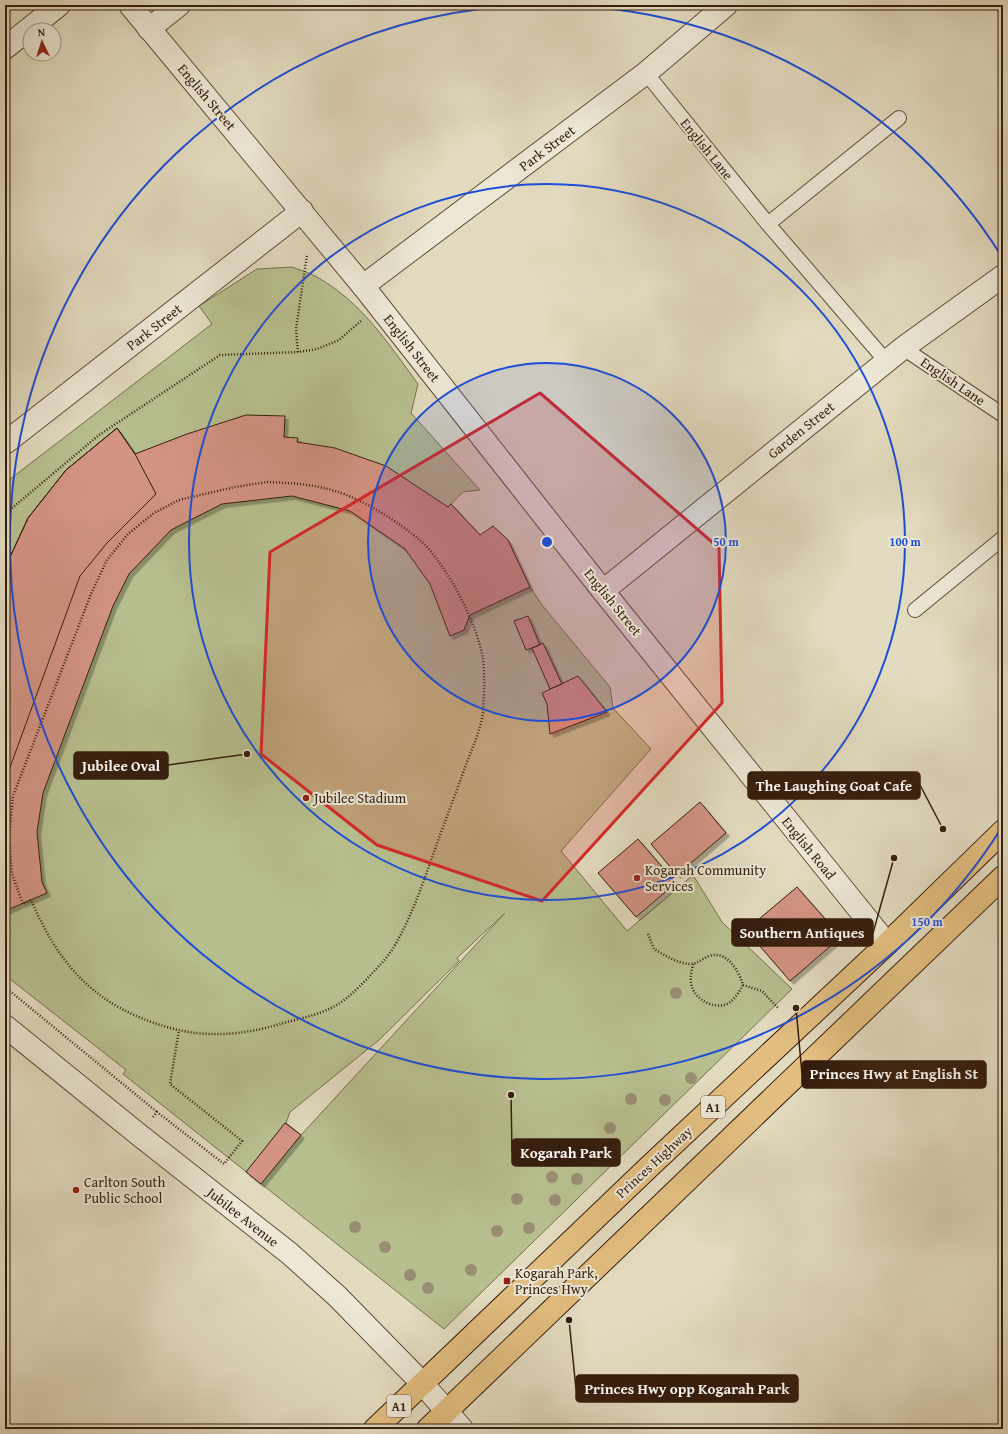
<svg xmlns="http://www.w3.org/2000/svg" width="1008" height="1434" viewBox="0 0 1008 1434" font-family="'Gentium Book Plus',serif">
	<defs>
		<filter id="shadow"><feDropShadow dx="3.5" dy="3.5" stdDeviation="0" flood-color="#0004"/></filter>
	</defs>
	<rect width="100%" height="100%" fill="#e3dbc0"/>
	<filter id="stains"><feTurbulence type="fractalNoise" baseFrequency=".005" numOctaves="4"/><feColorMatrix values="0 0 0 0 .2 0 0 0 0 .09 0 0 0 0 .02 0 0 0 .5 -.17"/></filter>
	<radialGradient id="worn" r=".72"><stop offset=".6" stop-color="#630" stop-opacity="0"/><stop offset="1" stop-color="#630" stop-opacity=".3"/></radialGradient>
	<path fill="#b8bf8f" stroke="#766e4e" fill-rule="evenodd" d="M292 267C299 270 308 272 315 276 361 301 388 343 418 384L411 413 480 490 463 492 451 504 480 535 508 540 530 587 542 605 610 687 613 708 651 749 561 851 627 931 693 875 722 922 792 989 444 1329 123 1074 126 1070 5 975V483L212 324 199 306 257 269ZM505 913 301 1135 286 1123 290 1112 379 1040 459 961 457 958Z"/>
	<path fill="#d39484" stroke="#351d0d" filter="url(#shadow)" d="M246 415 285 416 284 437 298 438 297 442 335 448 386 466 448 507 451 504 480 535 493 526 508 540 530 587 470 615 464 630 450 636 430 584 405 549 350 511 292 496 222 504 171 530 129 574 113 606 43 793 37 832 42 882 47 893 5 911V568L28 518 66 470 117 428 135 454 187 434Z
		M117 428 135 454 156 494 107 543 80 576 5 781V568L28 518 66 470Z
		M528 616 540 645 526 650 514 621Z
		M543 643 562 684 550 689 532 648Z
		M578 676 607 712 550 734 547 704 542 693Z
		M700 802 726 833 677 875 651 844Z
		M638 839 676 883 636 917 598 873Z
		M797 887 841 937 790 981 746 930Z
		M5 891 9 910 5 911Z
		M285 1123 301 1135 261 1184 246 1172Z"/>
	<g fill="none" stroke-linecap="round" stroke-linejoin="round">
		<g stroke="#604c3a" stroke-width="16">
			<path id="service" d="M646 73 768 224 886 361
				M768 224 899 118
				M903 348 1003 415
				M915 610 1003 538"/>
		</g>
		<g stroke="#604c3a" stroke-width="24">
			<path id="minor" d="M149 29 179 5
				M5 48 59 5
				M363 286 646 73 726 5
				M5 443 302 211
				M603 591 903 348 1003 276"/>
		</g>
		<g stroke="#604c3a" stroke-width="24">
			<path id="tertiary" d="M130 5 363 286 603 591 887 944
				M5 1026 138 1134 289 1253 337 1296 422 1383 462 1429"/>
		</g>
		<g stroke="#351d0d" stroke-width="24">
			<path id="trunk" d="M375 1429 651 1165 887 944 1003 831
				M428 1429 1003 877"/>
		</g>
		<path stroke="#351d0d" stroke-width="2.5" stroke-dasharray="1 2" stroke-linecap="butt" d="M298 352 296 329 307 255
			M267 482C290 483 313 484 335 491 362 499 401 523 422 542 448 567 477 623 483 659 485 676 484 695 483 712 481 729 473 746 467 762 459 784 451 806 443 827 428 867 416 909 395 945 387 959 375 970 364 982 354 992 344 1002 331 1008 316 1016 296 1019 280 1024 244 1035 207 1038 170 1028 97 1007 61 969 31 900L23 904 12 874 9 837 13 796 91 594 107 560 128 534 154 513 179 500 235 487Z
			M5 514 99 435 220 355 298 352 317 349 339 340 361 321
			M648 934 654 949C664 955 677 963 689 964 698 964 701 959 709 956 727 950 739 971 743 985L762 991 778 1008
			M693 964C692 969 690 977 691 983 693 997 709 1008 724 1005 733 1003 739 992 743 985
			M5 987 157 1112
			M153 1117 157 1112 224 1164 242 1141 170 1084 179 1030"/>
		<use href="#service" stroke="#ede8d6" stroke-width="14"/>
		<use href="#minor" stroke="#ede8d6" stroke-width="22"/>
		<use href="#tertiary" stroke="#ede8d6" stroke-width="22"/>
		<use href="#trunk" stroke="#e2be80" stroke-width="22"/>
	</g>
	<g fill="#998d73">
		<circle cx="676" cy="993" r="6"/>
		<circle cx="691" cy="1078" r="6"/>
		<circle cx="631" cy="1099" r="6"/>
		<circle cx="665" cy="1100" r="6"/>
		<circle cx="610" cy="1128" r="6"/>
		<circle cx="552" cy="1177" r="6"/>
		<circle cx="577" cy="1179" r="6"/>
		<circle cx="517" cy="1199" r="6"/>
		<circle cx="555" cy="1200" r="6"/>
		<circle cx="355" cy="1227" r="6"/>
		<circle cx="529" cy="1228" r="6"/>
		<circle cx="497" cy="1231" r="6"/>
		<circle cx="385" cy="1247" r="6"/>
		<circle cx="471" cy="1270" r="6"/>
		<circle cx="410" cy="1275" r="6"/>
		<circle cx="428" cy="1288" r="6"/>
	</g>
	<path fill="#d62828" fill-opacity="0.2" stroke="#d62828" stroke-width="3" stroke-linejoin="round" d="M540 393 719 548 722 703 542 901 377 845 261 754 270 552Z"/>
	<circle cx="547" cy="542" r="179" fill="#1d4ed8" fill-opacity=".12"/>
	<g fill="none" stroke="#1d4ed8" stroke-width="2">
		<circle cx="547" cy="542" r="179"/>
		<circle cx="547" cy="542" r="358"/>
		<path d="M1002 827A537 537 0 1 1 542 5M552 5A537 537 0 0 1 1002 257"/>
	</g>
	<g fill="#8f2418" stroke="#ede8d6" stroke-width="1.5">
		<circle cx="306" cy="798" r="4"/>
		<circle cx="637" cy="878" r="4"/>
		<circle cx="76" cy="1190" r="4"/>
		<rect x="503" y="1277" width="8" height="8" rx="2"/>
	</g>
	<g text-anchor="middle" stroke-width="4" stroke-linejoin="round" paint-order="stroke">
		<g fill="#ede8d6" stroke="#6c5a49" stroke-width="1">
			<rect x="701" y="1096" width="24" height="22" rx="3"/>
			<rect x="387" y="1395" width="24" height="22" rx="3"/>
		</g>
		<g font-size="13" font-weight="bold" fill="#351d0d">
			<text x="713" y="1112">A1</text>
			<text x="399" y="1411">A1</text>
		</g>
		<g font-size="14" fill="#351d0d" stroke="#ede8d6">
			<text transform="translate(207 97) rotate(50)" y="5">English Street</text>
			<text transform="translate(547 148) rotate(-37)" y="5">Park Street</text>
			<text transform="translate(707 149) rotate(51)" y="5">English Lane</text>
			<text transform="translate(154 327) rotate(-38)" y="5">Park Street</text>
			<text transform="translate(412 348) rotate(52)" y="5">English Street</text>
			<text transform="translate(953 381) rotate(34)" y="5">English Lane</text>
			<text transform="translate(801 430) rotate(-39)" y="5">Garden Street</text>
			<text transform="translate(613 602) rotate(51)" y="5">English Street</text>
			<text transform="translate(809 848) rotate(51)" y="5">English Road</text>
			<text transform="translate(654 1162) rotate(-43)" y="5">Princes Highway</text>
			<text transform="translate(243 1217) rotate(38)" y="5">Jubilee Avenue</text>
		</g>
		<g font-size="14" fill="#351d0d" stroke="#ede8d6" text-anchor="start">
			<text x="314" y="803">Jubilee Stadium</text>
			<text x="645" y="875">Kogarah Community<tspan x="645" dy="16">Services</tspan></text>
			<text x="84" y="1187">Carlton South<tspan x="84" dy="16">Public School</tspan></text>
			<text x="515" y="1278">Kogarah Park,<tspan x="515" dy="16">Princes Hwy</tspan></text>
		</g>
	</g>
	<circle cx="547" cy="542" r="6" fill="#1d4ed8" stroke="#ede8d6" stroke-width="2"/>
	<g font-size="12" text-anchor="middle" font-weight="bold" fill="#1d4ed8" stroke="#ede8d6" stroke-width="4" stroke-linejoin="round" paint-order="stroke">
		<text x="726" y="546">50 m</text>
		<text x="905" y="546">100 m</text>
		<text x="927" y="926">150 m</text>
	</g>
	<path fill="none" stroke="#351d0d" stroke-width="1.5" d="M247 754L168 765M943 829L920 785M894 858L873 933M796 1008L802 1074M511 1095L512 1152M569 1320L576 1389"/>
	<g fill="#351d0d" stroke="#ede8d6" stroke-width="1.5">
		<circle cx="247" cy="754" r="4"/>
		<circle cx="943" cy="829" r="4"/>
		<circle cx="894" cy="858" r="4"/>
		<circle cx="796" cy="1008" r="4"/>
		<circle cx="511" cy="1095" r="4"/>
		<circle cx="569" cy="1320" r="4"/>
	</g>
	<g fill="#351d0d" stroke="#351d0d" stroke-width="1.5">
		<rect x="74" y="752" width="94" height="27" rx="4"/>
		<rect x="748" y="772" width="172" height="27" rx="4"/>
		<rect x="732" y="919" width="141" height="27" rx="4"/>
		<rect x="802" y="1061" width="184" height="27" rx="4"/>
		<rect x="512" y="1139" width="108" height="27" rx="4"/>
		<rect x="576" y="1375" width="222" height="27" rx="4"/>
	</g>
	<g font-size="15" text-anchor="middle" font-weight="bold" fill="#fff">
		<text x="121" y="771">Jubilee Oval</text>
		<text x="834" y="791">The Laughing Goat Cafe</text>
		<text x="802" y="938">Southern Antiques</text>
		<text x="894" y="1079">Princes Hwy at English St</text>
		<text x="566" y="1158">Kogarah Park</text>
		<text x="687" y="1394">Princes Hwy opp Kogarah Park</text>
	</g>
	<rect width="1008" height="1434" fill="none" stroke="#e3dbc0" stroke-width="20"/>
	<rect x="6" y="6" width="996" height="1422" fill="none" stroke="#351d0d" stroke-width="2"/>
	<rect x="10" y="10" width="988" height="1414" fill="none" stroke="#351d0d"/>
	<g transform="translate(42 42) rotate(356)"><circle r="19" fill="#ede8d6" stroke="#a39786"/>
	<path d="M0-3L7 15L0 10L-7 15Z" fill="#8f2418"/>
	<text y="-6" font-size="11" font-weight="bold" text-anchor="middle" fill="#351d0d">N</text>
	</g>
	<rect width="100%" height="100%" filter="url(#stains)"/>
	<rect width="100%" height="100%" fill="url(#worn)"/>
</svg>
